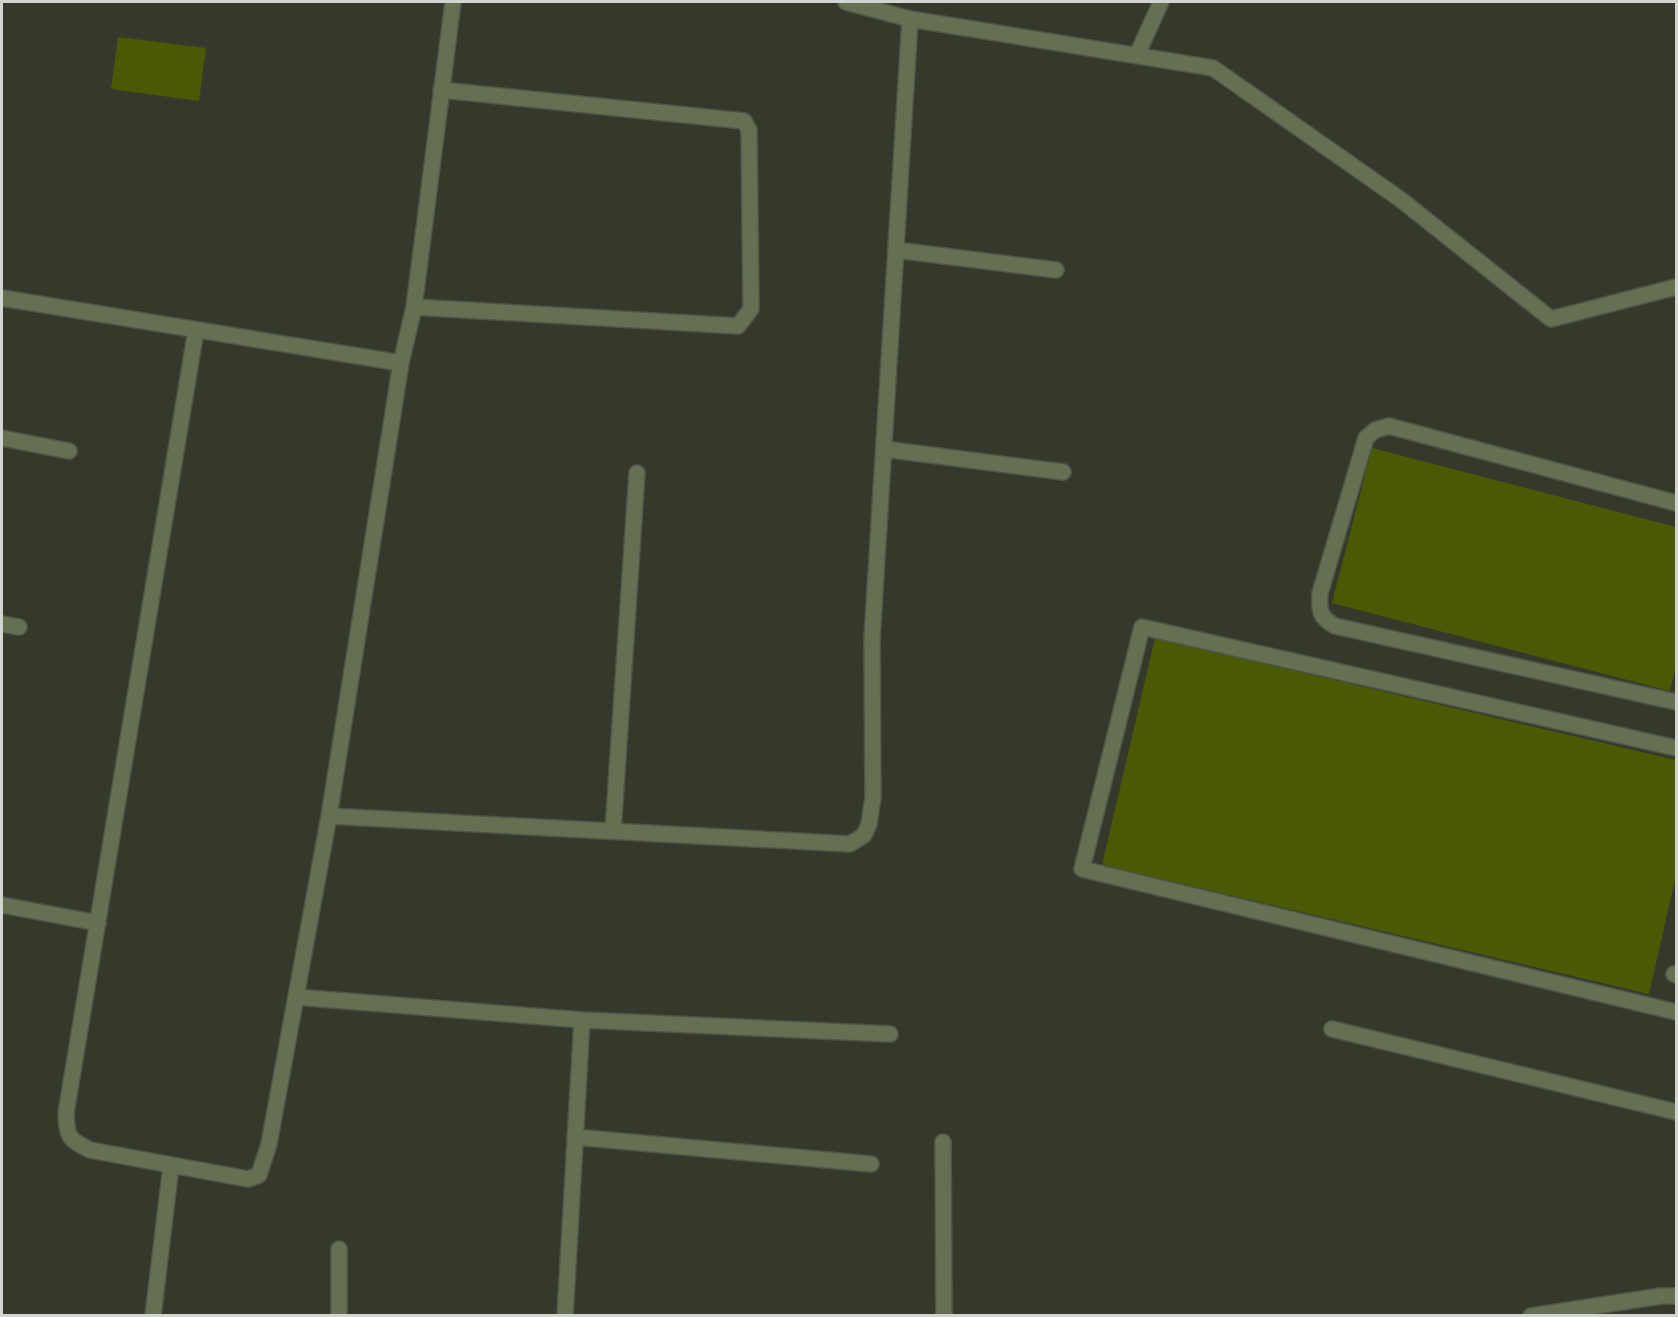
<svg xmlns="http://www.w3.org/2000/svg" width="1678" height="1317" viewBox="0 0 1678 1317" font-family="Overpass,sans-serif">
	<rect width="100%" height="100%" fill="#35392c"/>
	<path fill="#4a5a04" d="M118 37 206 48 199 101 111 89Z
		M1372 448 1676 527V665L1670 691 1332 603Z
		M1155 638 1676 760V875L1649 994 1102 865Z"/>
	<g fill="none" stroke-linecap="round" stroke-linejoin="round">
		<g stroke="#515549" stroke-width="18">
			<path id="minor" d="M846 2 910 19 1213 68 1400 199 1551 319 1676 287
				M1137 55 1161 2
				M896 250 1056 270
				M2 298 401 363
				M414 307 738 326 751 309 749 130 744 121 441 90
				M196 330 66 1113C67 1137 68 1139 90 1150L248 1179 259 1175 269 1144 329 816 401 363 414 307 453 2
				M2 438 69 451
				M884 449 1063 472
				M1676 503 1389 426 1375 430 1366 438 1320 593C1319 610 1319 617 1335 626L1676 702
				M2 624 19 627
				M1676 748 1142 627 1082 869 1676 1012
				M329 816 850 844 864 835 869 824 873 797 872 639 910 19
				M613 831 637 473
				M2 905 98 923
				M1674 974 1676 975
				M296 997 582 1020 890 1034
				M1332 1029 1676 1112
				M575 1137 871 1164
				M943 1142 944 1316
				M339 1249V1316
				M153 1316 171 1166
				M565 1316 582 1020
				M1531 1316 1661 1296H1676"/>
		</g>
		<use href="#minor" stroke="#666f51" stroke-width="15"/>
	</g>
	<rect width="1678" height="1317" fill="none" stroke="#d2d5cd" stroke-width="6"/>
</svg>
